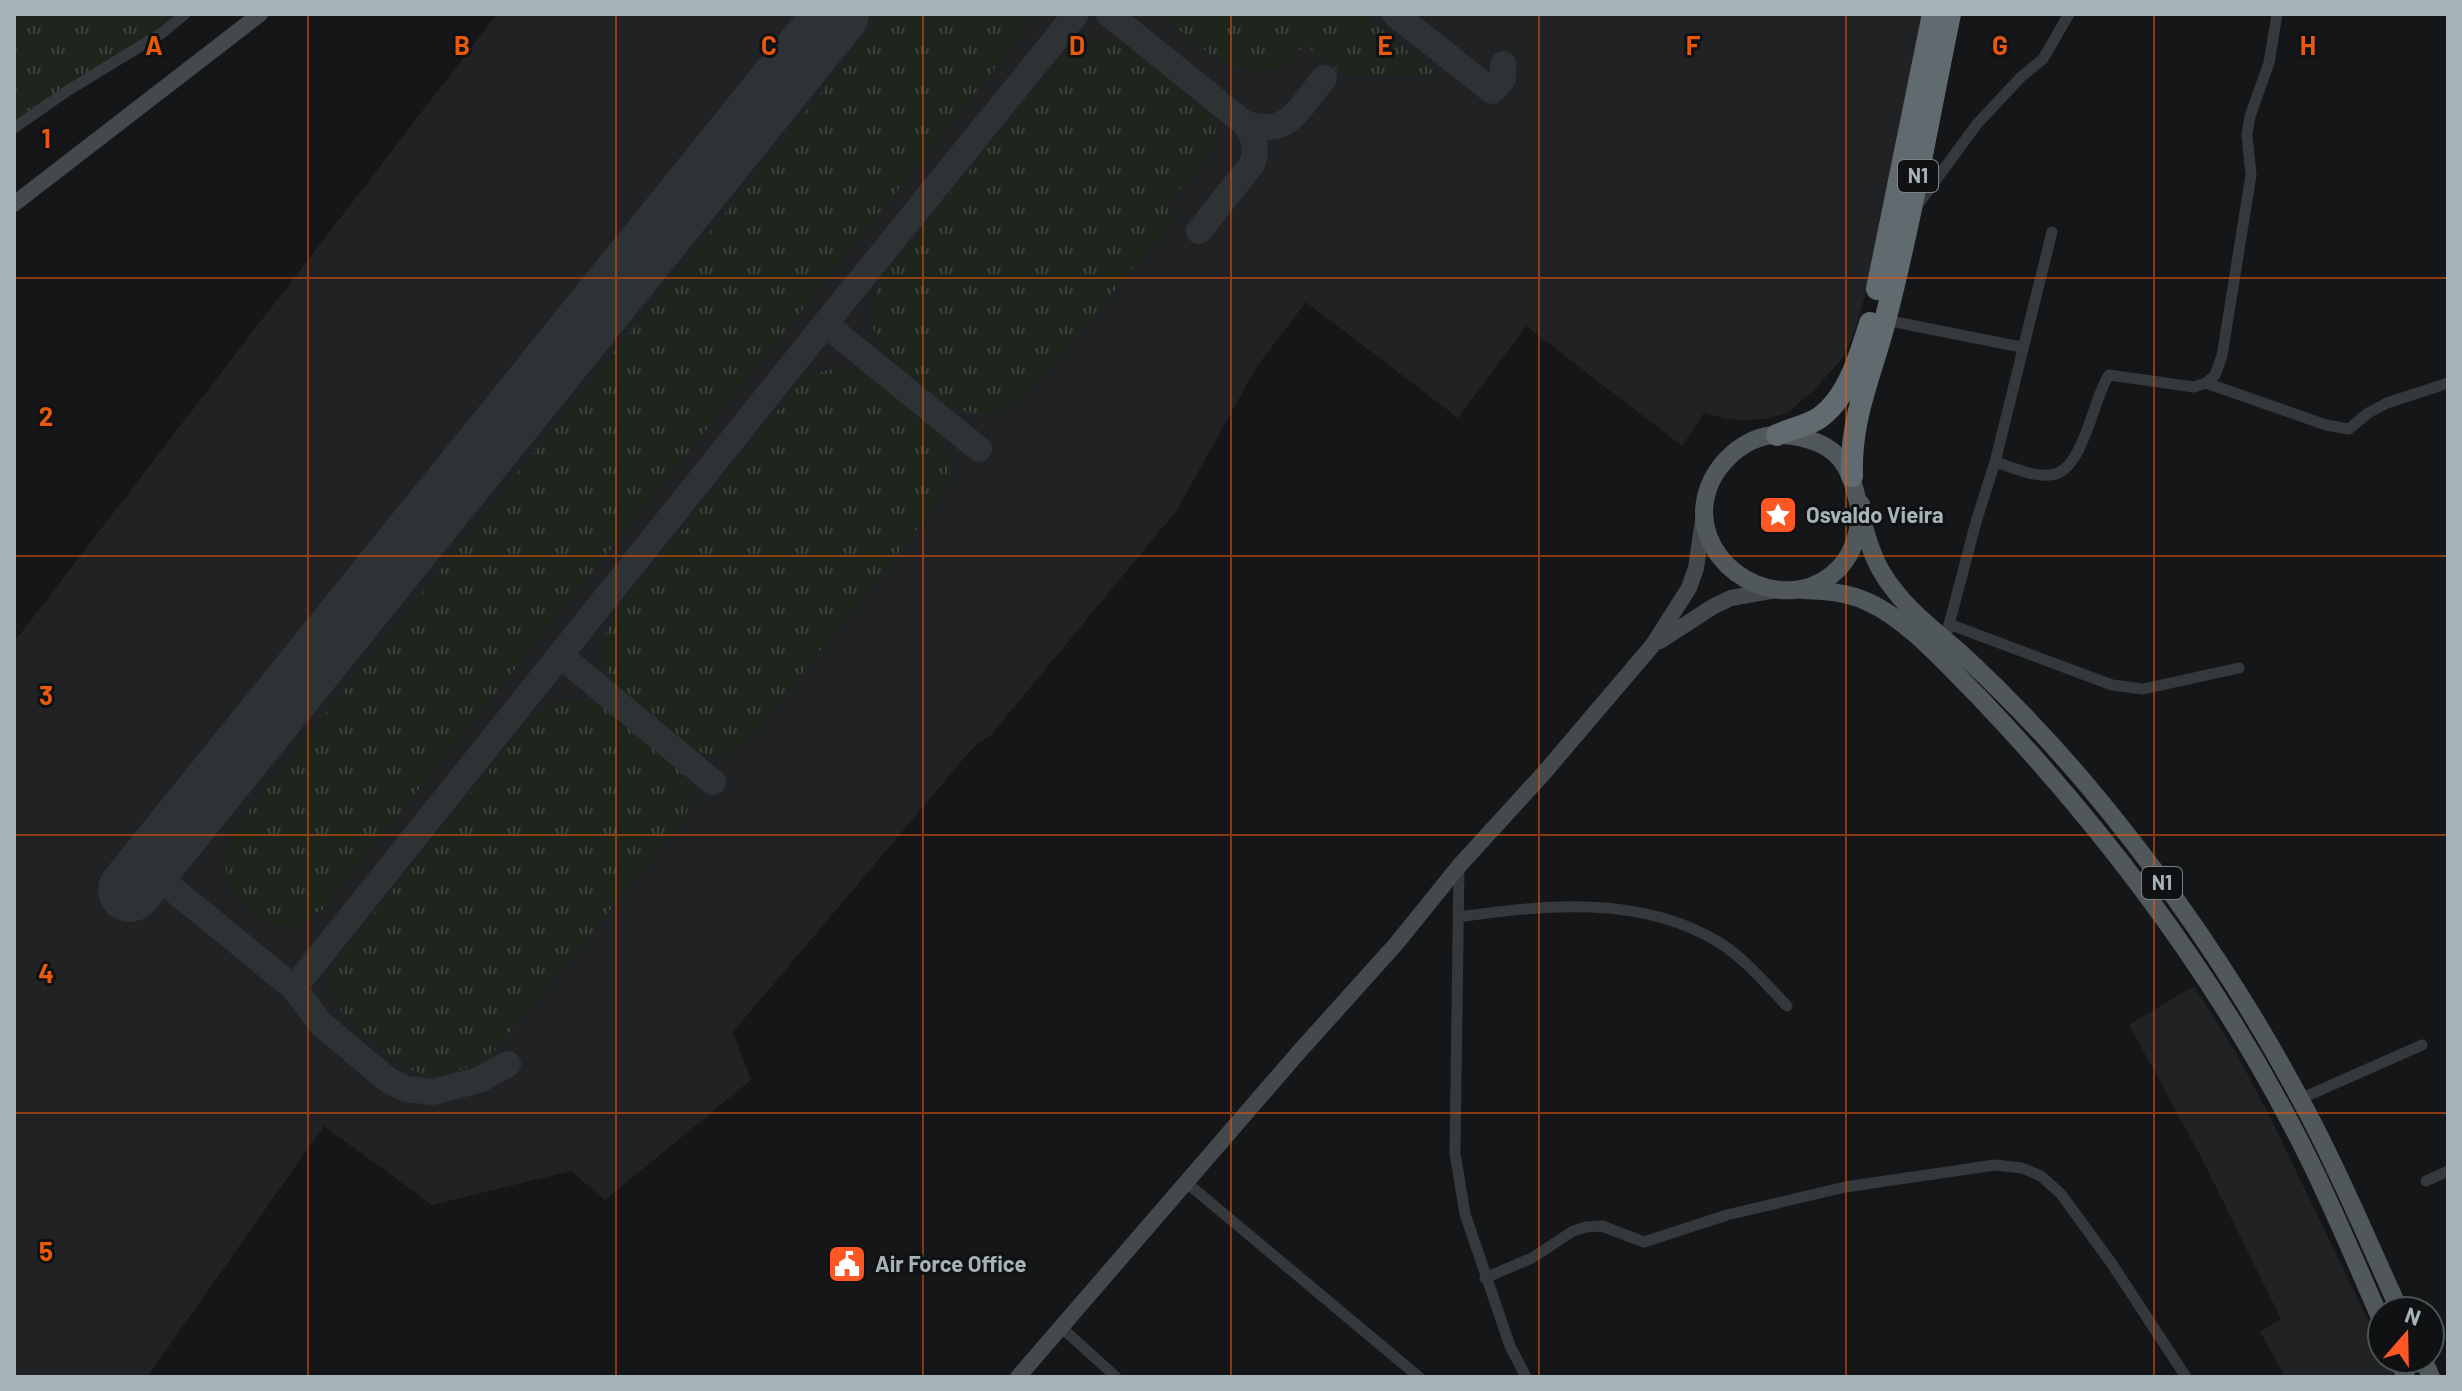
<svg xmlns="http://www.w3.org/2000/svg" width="2462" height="1391" viewBox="0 0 2462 1391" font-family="Barlow,sans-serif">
	<defs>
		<pattern id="grass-tufts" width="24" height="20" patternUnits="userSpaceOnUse" patternTransform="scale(2)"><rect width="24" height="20" fill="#1e251c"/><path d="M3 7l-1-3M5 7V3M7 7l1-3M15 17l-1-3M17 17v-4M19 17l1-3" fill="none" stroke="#3c423b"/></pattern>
	</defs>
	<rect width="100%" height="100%" fill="#151617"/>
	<path fill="#212224" d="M497 14H1925L1878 251 1853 337 1841 360 1814 390 1787 413 1766 419 1743 420 1727 419 1704 413 1682 446 1526 326 1458 418 1306 302 1256 368 1177 510 991 735 977 744 965 757 733 1032 751 1080 605 1200 571 1171 432 1205 324 1126 147 1377H14V642Z
		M2194 986 2239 1058 2272 1121 2382 1349V1359H2387L2396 1377H2285L2260 1332 2281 1319 2201 1157 2129 1025Z"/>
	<path fill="url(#grass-tufts)" d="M14 14H189L14 128Z
		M884 14H1029L1025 30 323 909 291 928C240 918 207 874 237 825Z
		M1161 14H1362L1435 72 1431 77 1341 74 1307 46 1294 52 1293 60C1242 93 1198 45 1161 14Z
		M1103 40 1118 42 1132 48 1212 117C1228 150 1187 180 1168 203V210L1176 218 1024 396C1012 403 1000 413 985 414 948 417 882 362 873 327 869 307 876 290 885 273L1059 61C1074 50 1084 42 1103 40Z
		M844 367 865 370 880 377 934 424 942 437 948 457 950 475 937 505 756 731 725 756 716 757 688 749 619 690 608 677 600 656 604 637 614 615 803 379 823 371Z
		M584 699 604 702 679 763 690 780 692 800 683 821 494 1051C473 1066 447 1081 420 1073 397 1067 336 1015 331 992 328 981 332 972 335 962L533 715 559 703Z"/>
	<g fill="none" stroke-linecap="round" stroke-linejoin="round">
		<path stroke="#2e3234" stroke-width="26" d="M1109 14 1244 123C1254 135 1258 148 1252 164L1199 231
			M1395 14 1492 91 1503 79V64
			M1244 123C1288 139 1299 108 1324 78
			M825 324 979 449
			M561 656 713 782
			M148 869 294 988 320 1023 388 1080 406 1089 433 1092 479 1080 508 1064
			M294 988 825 324 1076 14"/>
		<path stroke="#2e3234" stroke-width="64" d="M130 890 837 14"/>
		<path stroke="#35393c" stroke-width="11" d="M14 128 67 91 162 33 185 14
			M1916 207 1977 124 2021 77 2043 59 2069 14
			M1885 320 2021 347
			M2206 383 2326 425 2349 429 2368 413 2387 403 2448 383
			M1995 462C2012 467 2033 477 2050 475 2084 473 2093 397 2109 375L2194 387 2206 383 2215 375 2222 356 2251 175 2247 135 2250 116 2269 63 2277 14
			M1949 624 2112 685 2143 689 2239 668
			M1945 640 1976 522 1995 462 2052 232
			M1459 866 1455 1153 1465 1214 1510 1346 1526 1377
			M1458 917C1545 905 1641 894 1720 943 1745 959 1766 984 1787 1006
			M2300 1099 2422 1045
			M2426 1181 2448 1171
			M1187 1183 1419 1377
			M1485 1278 1532 1258 1573 1231 1586 1227 1602 1226 1644 1242 1727 1215 1845 1187 1995 1165 2022 1168 2041 1176 2061 1194 2112 1264 2186 1377
			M1062 1328 1116 1377"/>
		<path stroke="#43494c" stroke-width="16" d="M14 204 260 14
			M1660 641 1714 606 1731 598 1776 590
			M1018 1377 1298 1053 1396 944 1459 866 1543 774 1652 646 1689 588 1696 568 1703 520"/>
		<path stroke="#51585b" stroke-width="18" d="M1861 504C1860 526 1856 549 1841 566 1795 618 1707 580 1704 514 1704 494 1712 475 1725 461 1740 444 1762 433 1784 435 1861 442 1850 490 1870 546 1875 561 1884 578 1895 591 1914 616 1942 636 1965 657 2008 697 2049 740 2087 785 2170 884 2246 996 2306 1110 2341 1175 2369 1244 2400 1311
			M1803 590C1826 591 1847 592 1868 602 1908 620 1947 665 1978 696 2100 824 2209 967 2291 1124 2325 1188 2353 1256 2382 1322
			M2398 1359 2406 1377
			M2423 1359 2431 1377"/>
		<path stroke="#616a6e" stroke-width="22" d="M1877 289 1933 14
			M1777 435C1790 429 1807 426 1819 418 1848 398 1860 355 1870 323
			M1852 476C1850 417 1871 376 1885 321 1911 220 1929 116 1950 14"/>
	</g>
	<path fill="none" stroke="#e8590c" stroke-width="2" stroke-opacity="0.55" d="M308 14V1377M616 14V1377M923 14V1377M1231 14V1377M1539 14V1377M1846 14V1377M2154 14V1377M14 278H2448M14 556H2448M14 835H2448M14 1113H2448"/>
	<defs>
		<g id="sight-square" transform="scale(2)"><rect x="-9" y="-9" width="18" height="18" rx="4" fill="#ff5724" stroke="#101112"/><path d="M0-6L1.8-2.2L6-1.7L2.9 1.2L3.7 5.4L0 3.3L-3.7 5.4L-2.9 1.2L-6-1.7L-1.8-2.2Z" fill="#fff"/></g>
		<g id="civic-square" transform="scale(2)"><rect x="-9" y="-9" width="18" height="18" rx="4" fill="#ff5724" stroke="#101112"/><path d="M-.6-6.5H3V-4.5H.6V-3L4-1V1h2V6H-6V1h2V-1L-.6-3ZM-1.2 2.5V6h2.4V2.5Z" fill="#fff"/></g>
	</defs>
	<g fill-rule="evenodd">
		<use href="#sight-square" x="1778" y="515"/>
		<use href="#civic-square" x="847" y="1264"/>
	</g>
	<g text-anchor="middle" stroke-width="6" stroke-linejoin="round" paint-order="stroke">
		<g fill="#101112" stroke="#788286" stroke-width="2">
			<rect x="1898" y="160" width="40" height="32" rx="6"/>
			<rect x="2142" y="867" width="40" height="32" rx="6"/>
		</g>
		<g font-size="20" font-weight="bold" fill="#a5b3b8">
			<text x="1918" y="183">N1</text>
			<text x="2162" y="890">N1</text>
		</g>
		<g font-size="22" font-weight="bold" fill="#a5b3b8" stroke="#101112" text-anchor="start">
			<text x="1806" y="523">Osvaldo Vieira</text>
			<text x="875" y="1272">Air Force Office</text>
		</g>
	</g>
	<g font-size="26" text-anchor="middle" font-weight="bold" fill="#e8590c" stroke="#101112" stroke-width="6" stroke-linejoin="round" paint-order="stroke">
		<text x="154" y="55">A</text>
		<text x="462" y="55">B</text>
		<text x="769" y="55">C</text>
		<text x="1077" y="55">D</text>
		<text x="1385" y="55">E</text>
		<text x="1693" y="55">F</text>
		<text x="2000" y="55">G</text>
		<text x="2308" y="55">H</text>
		<text x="46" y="148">1</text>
		<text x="46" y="426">2</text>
		<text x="46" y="705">3</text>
		<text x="46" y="983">4</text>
		<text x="46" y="1261">5</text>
	</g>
	<rect width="2462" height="1391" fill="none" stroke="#a5b3b8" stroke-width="32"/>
	<g transform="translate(2406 1335) rotate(20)"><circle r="38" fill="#101112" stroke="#4c5254" stroke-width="2"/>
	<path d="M0-6L14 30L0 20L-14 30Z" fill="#ff5724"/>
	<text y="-12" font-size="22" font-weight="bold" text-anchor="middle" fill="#a5b3b8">N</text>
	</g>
</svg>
